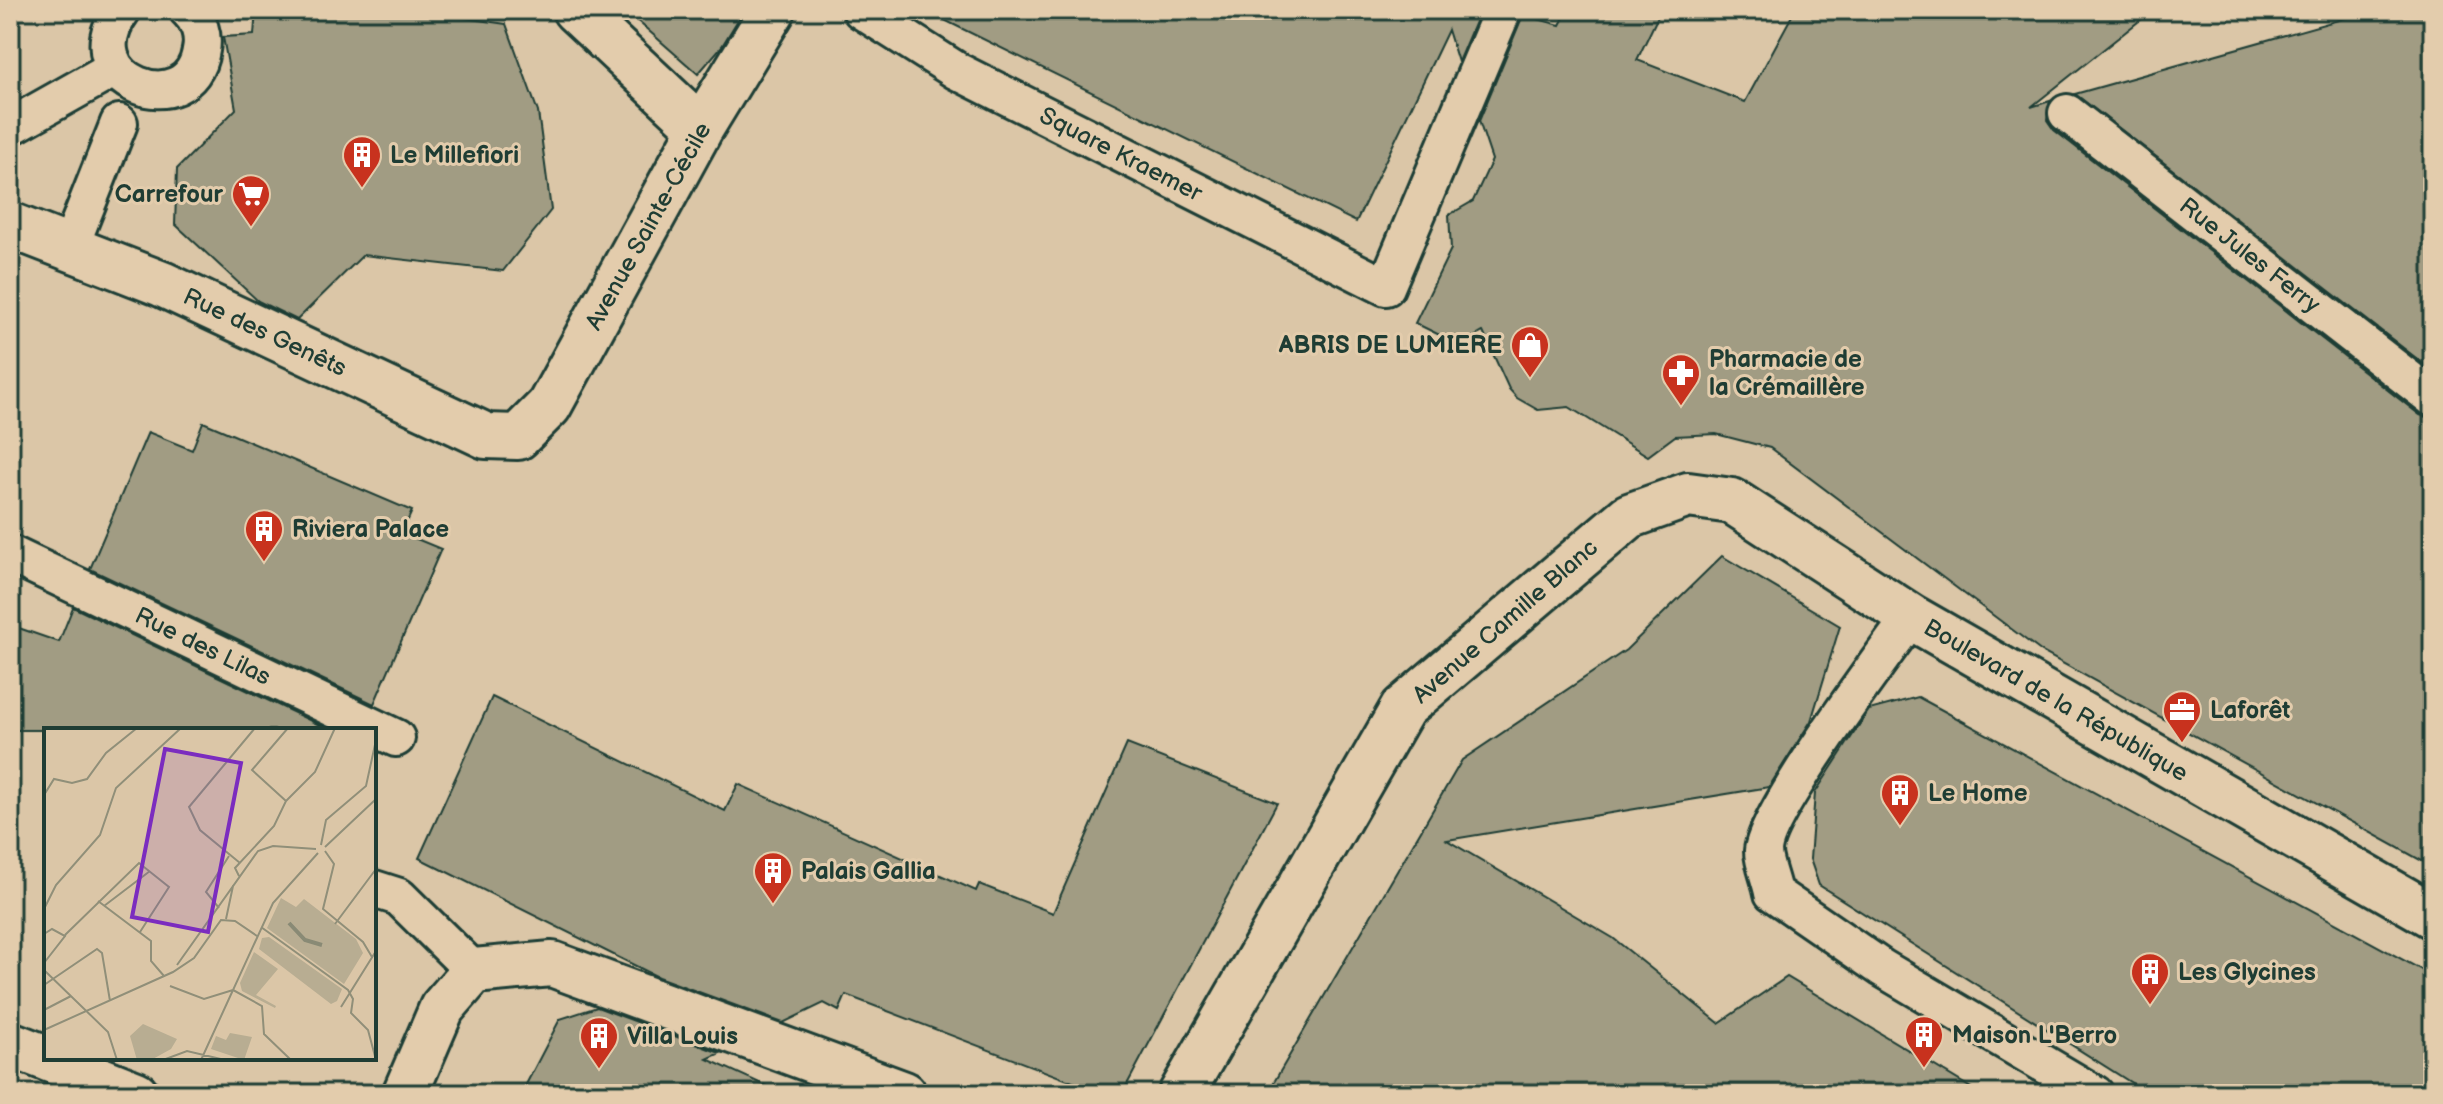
<svg xmlns="http://www.w3.org/2000/svg" width="2443" height="1104" viewBox="0 0 2443 1104" font-family="'Balsamiq Sans',sans-serif">
	<rect width="100%" height="100%" fill="#dbc6a7"/>
	<filter id="ink" filterUnits="userSpaceOnUse"><feTurbulence type="fractalNoise" baseFrequency=".0125" numOctaves="2"/><feDisplacementMap in="SourceGraphic" scale="16" xChannelSelector="R" yChannelSelector="G"/><feConvolveMatrix kernelMatrix="1 2 1 2 8 2 1 2 1" color-interpolation-filters="sRGB"/></filter>
	<g filter="url(#ink)">
		<path fill="#a19c83" stroke="#1f3d34" stroke-width="2" d="M256 10H409L506 24 538 112 551 210 503 271 363 255 297 320 258 301 175 224 177 169 236 109 223 37 254 35Z
			M625 10H744L722 46 698 74Z
			M924 10H1480L1458 62 1448 30 1356 222Z
			M1568 10H1661L1637 60 1745 102 1795 10H2153L2031 107 2050 101 2047 120 2054 130 2420 415 2433 419V867L2042 652 1770 448 1716 434 1675 436 1648 456 1569 407 1538 410 1517 398 1509 389 1483 332 1460 345 1415 323 1451 249 1449 215 1473 201 1492 160 1479 121 1523 15 1560 25Z
			M2374 10H2433V371L2075 94Z
			M203 422 412 511 402 533 441 549 374 704 90 569 148 432 192 450Z
			M1722 556 1840 626 1811 721 1769 787 1447 840 1613 938 1719 1023 1787 977 1981 1094H1267L1462 760 1626 650Z
			M73 607 330 730H10V625L59 642Z
			M492 697 725 811 738 784 976 891 979 884 1053 913 1127 744 1277 803 1122 1094H1104L846 995 839 1011 824 1003 783 1023 658 977 419 858Z
			M1918 697 2433 976V1094H2149L1819 885 1810 859 1815 793 1869 710Z
			M597 1007 720 1053 707 1059 784 1094H521L560 1019Z"/>
		<g fill="none" stroke-linecap="round" stroke-linejoin="round">
			<g stroke="#1f3d34" stroke-width="42">
				<path id="lane" d="M122 10C69 82 190 125 201 50 204 36 199 20 188 10
					M861 10 957 71 1386 287 1503 10
					M2067 113 2433 398
					M10 127 115 68
					M70 247 119 123
					M10 554 396 738
					M1911 617C1884 654 1765 814 1763 851 1763 863 1771 881 1773 893L1882 968 2095 1094
					M374 889 399 897 474 971"/>
			</g>
			<g stroke="#1f3d34" stroke-width="50">
				<path id="street" d="M575 10 701 128
					M10 225 162 284 486 436 518 437 549 406 701 128 773 10"/>
			</g>
			<g stroke="#1f3d34" stroke-width="50">
				<path id="secondary" d="M10 1044 46 1058
					M46 1058 136 1094
					M405 1094 442 1008 474 971 552 964 904 1094
					M1181 1094 1403 708 1629 516 1688 495 1732 501 1911 617 2433 916"/>
			</g>
			<use href="#lane" stroke="#e3ccac" stroke-width="36"/>
			<use href="#street" stroke="#e3ccac" stroke-width="44"/>
			<use href="#secondary" stroke="#e3ccac" stroke-width="44"/>
		</g>
	</g>
	<defs>
		<g id="building-pin" transform="scale(2)"><path d="M0 17L-7.5 6A9.5 9.5 0 1 1 7.5 6Z" fill="#c8321e" stroke="#e3ccac"/><path d="M-4-6H4V6H1V3H-1V6H-4ZM-2.5-4.3h1.7v1.8h-1.7ZM.8-4.3h1.7v1.8H.8ZM-2.5-1h1.7V.8h-1.7ZM.8-1h1.7V.8H.8Z" fill="#fff"/></g>
		<g id="supermarket-pin" transform="scale(2)"><path d="M0 17L-7.5 6A9.5 9.5 0 1 1 7.5 6Z" fill="#c8321e" stroke="#e3ccac"/><path d="M-6-5.5h2.5l.6 2H6L4.5 2H-2.5L-4.4-4H-6ZM-1.5 3.2a1.3 1.3 0 1 0 .1 0ZM3 3.2a1.3 1.3 0 1 0 .1 0Z" fill="#fff"/></g>
		<g id="shop-pin" transform="scale(2)"><path d="M0 17L-7.5 6A9.5 9.5 0 1 1 7.5 6Z" fill="#c8321e" stroke="#e3ccac"/><path d="M-5-2.5h2.3a2.7 3.5 0 0 1 5.4 0H5L5.5 6h-11ZM-1.5-2.5h3a1.5 2.3 0 0 0-3 0Z" fill="#fff"/></g>
		<g id="pharmacy-pin" transform="scale(2)"><path d="M0 17L-7.5 6A9.5 9.5 0 1 1 7.5 6Z" fill="#c8321e" stroke="#e3ccac"/><path d="M-2-6h4v4h4v4h-4v4h-4v-4h-4v-4h4Z" fill="#fff"/></g>
		<g id="office-pin" transform="scale(2)"><path d="M0 17L-7.5 6A9.5 9.5 0 1 1 7.5 6Z" fill="#c8321e" stroke="#e3ccac"/><path d="M-6-3h4V-5.5h4V-3h4V5H-6ZM-1-4.5V-3h2v-1.5ZM-6 0V1H6V0Z" fill="#fff"/></g>
	</defs>
	<g fill-rule="evenodd">
		<use href="#building-pin" x="362" y="155"/>
		<use href="#supermarket-pin" x="251" y="194"/>
		<use href="#shop-pin" x="1530" y="345"/>
		<use href="#pharmacy-pin" x="1681" y="373"/>
		<use href="#building-pin" x="264" y="529"/>
		<use href="#office-pin" x="2182" y="710"/>
		<use href="#building-pin" x="1900" y="793"/>
		<use href="#building-pin" x="773" y="871"/>
		<use href="#building-pin" x="2150" y="972"/>
		<use href="#building-pin" x="1924" y="1035"/>
		<use href="#building-pin" x="599" y="1036"/>
	</g>
	<g text-anchor="middle" stroke-width="6" stroke-linejoin="round" paint-order="stroke">
		<g font-size="24" fill="#1f3d34" stroke="#e3ccac">
			<text transform="translate(1121 154) rotate(27)" y="8">Square Kraemer</text>
			<text transform="translate(648 226) rotate(-61)" y="8">Avenue Sainte-Cécile</text>
			<text transform="translate(2250 255) rotate(38)" y="8">Rue Jules Ferry</text>
			<text transform="translate(265 332) rotate(25)" y="8">Rue des Genêts</text>
			<text transform="translate(1505 621) rotate(-41)" y="8">Avenue Camille Blanc</text>
			<text transform="translate(203 646) rotate(26)" y="8">Rue des Lilas</text>
			<text transform="translate(2056 700) rotate(30)" y="8">Boulevard de la République</text>
		</g>
		<g font-size="24" font-weight="bold" fill="#1f3d34" stroke="#e3ccac" text-anchor="start">
			<text x="390" y="163">Le Millefiori</text>
			<text x="223" y="202" text-anchor="end">Carrefour</text>
			<text x="1502" y="353" text-anchor="end">ABRIS DE LUMIERE</text>
			<text x="1709" y="367">Pharmacie de<tspan x="1709" dy="28">la Crémaillère</tspan></text>
			<text x="292" y="537">Riviera Palace</text>
			<text x="2210" y="718">Laforêt</text>
			<text x="1928" y="801">Le Home</text>
			<text x="801" y="879">Palais Gallia</text>
			<text x="2178" y="980">Les Glycines</text>
			<text x="1952" y="1043">Maison L'Berro</text>
			<text x="627" y="1044">Villa Louis</text>
		</g>
	</g>
	<g transform="translate(44 728)">
		<rect width="332" height="332" fill="#dbc6a7"/>
		<path d="M237 170 252 179 260 171 312 211 319 225 300 256 223 200ZM225 209 298 261 293 273 287 276 215 221 218 210ZM210 224 234 241 212 267 232 278 231 280 198 263 196 255ZM99 296 133 311 127 321 107 332H93L86 308ZM186 305 208 309 200 332 167 321 172 308 182 312Z" fill="#b8ad92"/>
		<path fill="none" stroke="#898a75" stroke-width="4" d="M245 195 261 212 278 217"/>
		<path fill="none" stroke="#908f79" stroke-width="2" d="M0 67 10 51 28 55 43 51 62 25 93 0M242 73 271 44 291 0M277 117 282 92 322 58 332 12M281 119 332 71M281 123 290 136 279 181 319 214 328 229M196 135 156 102 145 79 211 0M195 148 191 140 230 98 242 73 208 42 244 0M54 173 107 213V233L120 248M60 178 106 143M175 180 162 164 185 128M0 181 12 157 56 107 72 60 137 0M182 191 189 158M291 196 332 141M217 199 304 262 309 271 307 285 324 302 332 332M0 206 8 201 21 208 0 235M21 207 95 135 125 159 96 204M133 237 214 123 229 118 272 121M0 242 64 304 73 332M0 257 53 221 58 225 66 273M126 258 160 271 189 262M297 279 332 223M0 282 27 268M0 302 129 244 150 230 177 192 191 193 213 208M119 332 143 323 181 332M157 332 189 262M247 332 220 306 218 278 189 262 229 175 274 125"/>
		<path fill="#7b2cbf" fill-opacity="0.15" stroke="#7b2cbf" stroke-width="4" d="M121 21 197 35 164 204 88 189Z"/>
		<rect width="332" height="332" fill="none" stroke="#1f3d34" stroke-width="4"/>
	</g>
	<rect width="2443" height="1104" fill="none" stroke="#e3ccac" stroke-width="40"/>
	<rect x="20" y="20" width="2403" height="1064" fill="none" stroke="#1f3d34" stroke-width="3" filter="url(#ink)"/>
</svg>
